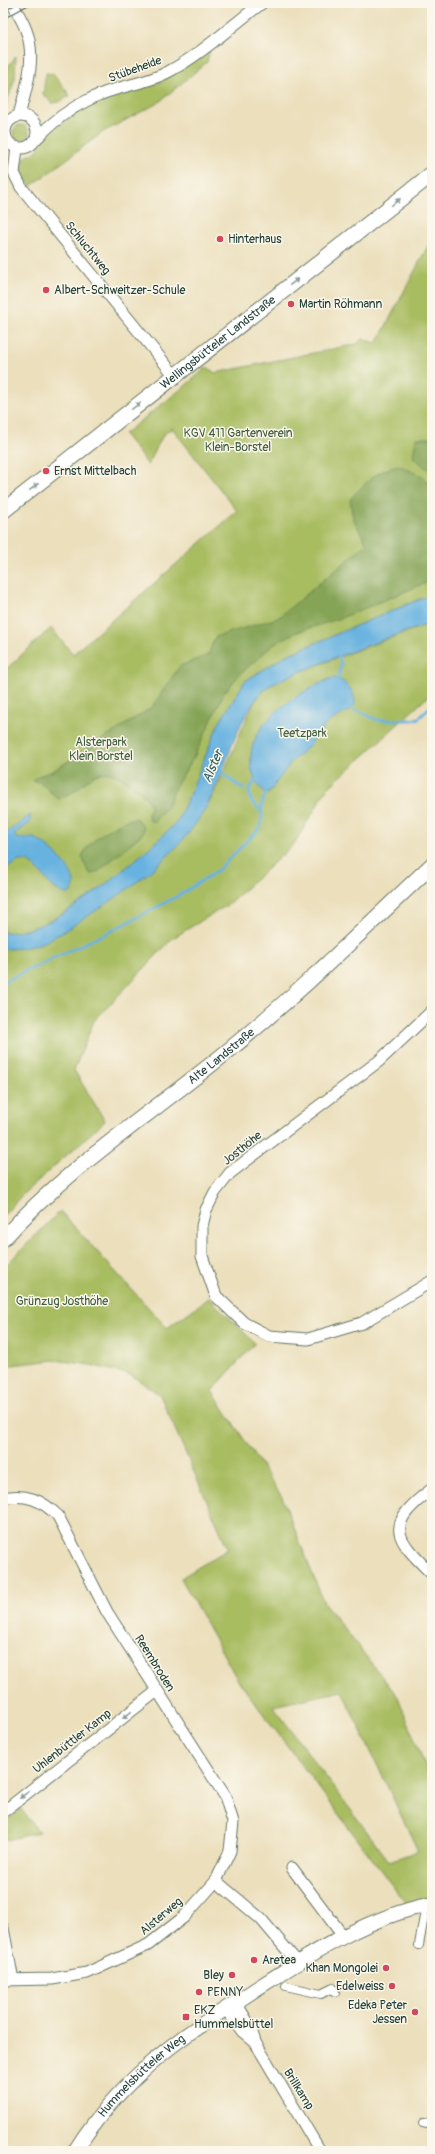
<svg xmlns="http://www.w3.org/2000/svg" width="435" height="2154" viewBox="0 0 435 2154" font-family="Pangolin,sans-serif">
	<rect width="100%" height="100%" fill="#fbf7ec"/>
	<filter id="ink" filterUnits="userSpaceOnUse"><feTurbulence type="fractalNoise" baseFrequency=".025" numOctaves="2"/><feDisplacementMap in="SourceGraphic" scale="8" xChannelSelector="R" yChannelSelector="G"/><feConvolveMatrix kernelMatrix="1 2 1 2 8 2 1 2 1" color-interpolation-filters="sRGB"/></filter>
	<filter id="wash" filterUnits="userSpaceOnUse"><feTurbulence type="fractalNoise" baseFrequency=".012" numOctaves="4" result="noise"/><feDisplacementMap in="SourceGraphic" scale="16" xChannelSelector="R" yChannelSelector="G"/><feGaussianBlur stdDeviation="0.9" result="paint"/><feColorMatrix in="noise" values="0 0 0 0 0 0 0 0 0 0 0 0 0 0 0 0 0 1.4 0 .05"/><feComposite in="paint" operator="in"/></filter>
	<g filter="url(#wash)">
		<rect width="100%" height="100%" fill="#ebdfbc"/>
		<path fill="#a8bc61" stroke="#647c4a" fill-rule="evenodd" d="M210 50 207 62 158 103 103 132 31 186 21 173 24 158 37 151 44 137 60 126 79 109 162 81Z
			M16 56 15 78 3 114V73Z
			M46 73 54 74 70 96 59 102 52 103 43 94Z
			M13 133a8 8 0 1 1 16 0a8 8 0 1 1-16 0Z
			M432 238V594L287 655 245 681 218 725 194 784 178 820 171 828C137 859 51 939 3 932V672L51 628 73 654 237 511 172 428 163 435 148 465 124 434 185 386 207 367 215 373 357 344 362 339 377 343Z
			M428 624H432V693L327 789 294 844 229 904 173 938 94 1021 74 1070 105 1121 23 1194 3 1216V949L20 948C85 911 160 879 202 814 224 780 236 738 255 701L267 687 291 675Z
			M60 1211 167 1328 209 1298 255 1343 212 1391 282 1497 324 1603 398 1697 432 1783V1902L409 1908 237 1679 181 1578 228 1549 160 1395 131 1375 91 1365 55 1360 3 1366V1268ZM342 1691 418 1851 389 1861 273 1706Z
			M21 1809 39 1832 3 1841V1823Z"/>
		<path fill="#86a457" stroke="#527046" d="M416 438H432V473L413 457Z
			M401 466C416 475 425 473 432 492V578L423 584 341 618 294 633 273 645 238 676 224 693 193 759 174 789 168 805 154 822 149 820 148 814 151 806C146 796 137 788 128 782 92 757 90 789 58 799L40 782 33 781 36 777 53 771 151 708 180 666 208 655 215 637 278 618 367 544 353 518 350 499C365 484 377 468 401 466Z
			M136 818 144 827 143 833 99 871 92 874 88 872 82 856C90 839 117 821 136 818Z"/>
		<path fill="#68b2e0" stroke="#44788a" d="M432 594V624C418 625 276 679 266 688 234 718 226 776 202 814 175 858 127 891 83 919 69 928 55 938 39 944 29 948 14 949 3 949V932C51 939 137 859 171 828L178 820 194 784 218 725 245 681 287 655Z
			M334 678C345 679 356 693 355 704L350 710 327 723 310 745 292 761 268 794 266 793C257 787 252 776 251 765 246 723 297 694 329 679Z
			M31 815 30 823 15 833V837C22 841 29 836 36 839 49 845 88 880 69 894 48 895 37 855 19 861 14 863 8 868 3 871V835Z"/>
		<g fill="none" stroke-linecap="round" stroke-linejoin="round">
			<path stroke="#68b2e0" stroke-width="3" d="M338 679 341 664 339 655
				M352 708 377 720H412L419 718 432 705
				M219 771 243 789
				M255 781C245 792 249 802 261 810
				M3 982 111 931 178 896 217 871 259 829C266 818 257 809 266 793"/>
		</g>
	</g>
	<g filter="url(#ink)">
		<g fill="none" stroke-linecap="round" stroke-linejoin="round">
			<g stroke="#667664" stroke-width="10">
				<path id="pedestrian" d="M419 1945 426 1905
					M286 1986 321 1994 333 1988 335 1992
					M423 2123 432 2125"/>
			</g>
			<g stroke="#667664" stroke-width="13">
				<path id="minor" d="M12 3C17 12 23 21 26 30 37 58 26 89 19 115
					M5 132a16 16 0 1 1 32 0a16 16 0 1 1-32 0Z
					M36 139C51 123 71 108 90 99 114 86 144 85 168 72 202 54 231 26 262 3
					M17 148 14 173 21 187 175 376
					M432 1011 379 1061 230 1173 215 1192 206 1210 202 1226V1256L216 1296 244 1323 269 1336 308 1339 362 1323 432 1281
					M432 1489C384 1525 394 1537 432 1574
					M3 1498C26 1493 42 1500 58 1516L107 1612 225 1796 233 1822 230 1851 216 1881
					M3 1812 157 1691
					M292 1868 343 1936
					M3 1928 13 1980
					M3 1980 52 1979 87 1973 148 1945 184 1917 216 1881 261 1919 298 1963
					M236 2003 250 2026 255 2042
					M226 2009 242 2031 255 2042 320 2151"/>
			</g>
			<g stroke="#667664" stroke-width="16">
				<g id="tertiary">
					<path id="s1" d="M75 2151C103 2106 142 2067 185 2036 207 2020 231 2006 253 1991 309 1955 366 1917 432 1904"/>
				</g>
			</g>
			<g stroke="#667664" stroke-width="17">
				<g id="secondary">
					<path id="s2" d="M3 511 432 174"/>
					<path id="s3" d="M3 1239C67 1168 149 1115 223 1055 296 996 364 929 432 865"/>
				</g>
			</g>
			<use href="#pedestrian" stroke="#fff" stroke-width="8"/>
			<use href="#minor" stroke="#fff" stroke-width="11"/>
			<use href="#tertiary" stroke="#fff" stroke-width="14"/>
			<use href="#secondary" stroke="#fff" stroke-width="15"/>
			<path stroke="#1f3d34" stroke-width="1" d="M3 12 18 3
				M3 19 32 3"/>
		</g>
		<defs><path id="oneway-solid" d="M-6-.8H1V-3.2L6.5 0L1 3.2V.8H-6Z"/></defs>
		<g fill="#8f9e9a">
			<use href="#oneway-solid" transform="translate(396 202) rotate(-38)"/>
			<use href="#oneway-solid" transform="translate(294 282) rotate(-38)"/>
			<use href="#oneway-solid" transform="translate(136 406) rotate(-38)"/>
			<use href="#oneway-solid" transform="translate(34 487) rotate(-38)"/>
			<use href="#oneway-solid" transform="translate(127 1715) rotate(142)"/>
			<use href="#oneway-solid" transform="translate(24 1795) rotate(142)"/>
		</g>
	</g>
	<g fill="#d1495b" stroke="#fbf7ec" stroke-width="1.5">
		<circle cx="220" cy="239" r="4"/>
		<circle cx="46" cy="290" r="4"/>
		<circle cx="291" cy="304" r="4"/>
		<circle cx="46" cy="471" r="4"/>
		<circle cx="254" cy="1960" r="4"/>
		<circle cx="386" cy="1968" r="4"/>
		<circle cx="232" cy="1975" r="4"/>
		<circle cx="392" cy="1986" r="4"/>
		<circle cx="199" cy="1992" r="4"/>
		<circle cx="415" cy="2012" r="4"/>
		<rect x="182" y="2013" width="8" height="8" rx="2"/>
	</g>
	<g text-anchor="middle" stroke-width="3" stroke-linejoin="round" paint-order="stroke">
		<g font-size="12" fill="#1f3d34" stroke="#fbf7ec">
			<text transform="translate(135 69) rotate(-20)" y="4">Stübeheide</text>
			<text transform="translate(88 248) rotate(51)" y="4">Schluchtweg</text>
			<text dy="4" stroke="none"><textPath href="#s2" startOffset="273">Wellingsbütteler Landstraße</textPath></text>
			<text dy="4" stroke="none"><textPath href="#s3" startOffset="285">Alte Landstraße</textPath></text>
			<text transform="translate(242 1148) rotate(-39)" y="4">Josthöhe</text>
			<text transform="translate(155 1663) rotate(58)" y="4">Reembroden</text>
			<text transform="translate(72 1741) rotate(-38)" y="4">Uhlenbüttler Kamp</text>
			<text transform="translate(161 1916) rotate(-40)" y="4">Alsterweg</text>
			<text dy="4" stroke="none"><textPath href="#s1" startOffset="101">Hummelsbütteler Weg</textPath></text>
			<text transform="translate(299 2089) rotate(58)" y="4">Brillkamp</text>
		</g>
		<g font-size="12" fill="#1f3d34" stroke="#fbf7ec" text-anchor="start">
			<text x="228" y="243">Hinterhaus</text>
			<text x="54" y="294">Albert-Schweitzer-Schule</text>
			<text x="299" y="308">Martin Röhmann</text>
			<text x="54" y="475">Ernst Mittelbach</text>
			<text x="262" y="1964">Aretea</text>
			<text x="378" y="1972" text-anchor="end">Khan Mongolei</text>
			<text x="224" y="1979" text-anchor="end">Bley</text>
			<text x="384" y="1990" text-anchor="end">Edelweiss</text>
			<text x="207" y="1996">PENNY</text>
			<text x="407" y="2009" text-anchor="end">Edeka Peter<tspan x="407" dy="14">Jessen</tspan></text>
			<text x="194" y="2014">EKZ<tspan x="194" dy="14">Hummelsbüttel</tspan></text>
		</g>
		<g font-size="12" fill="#415d3f" stroke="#fbf7ec">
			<text x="238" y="437">KGV 411 Gartenverein<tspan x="238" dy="14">Klein-Borstel</tspan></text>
			<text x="302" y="737">Teetzpark</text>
			<text x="101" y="746">Alsterpark<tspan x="101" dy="14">Klein Borstel</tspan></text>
			<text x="62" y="1305">Grünzug Josthöhe</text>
		</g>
		<g font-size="13" font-style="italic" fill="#315a5f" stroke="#fbf7ec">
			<text transform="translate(212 766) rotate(-67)" y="5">Alster</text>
		</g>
	</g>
	<rect width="435" height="2154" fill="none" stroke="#fbf7ec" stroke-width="16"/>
</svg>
